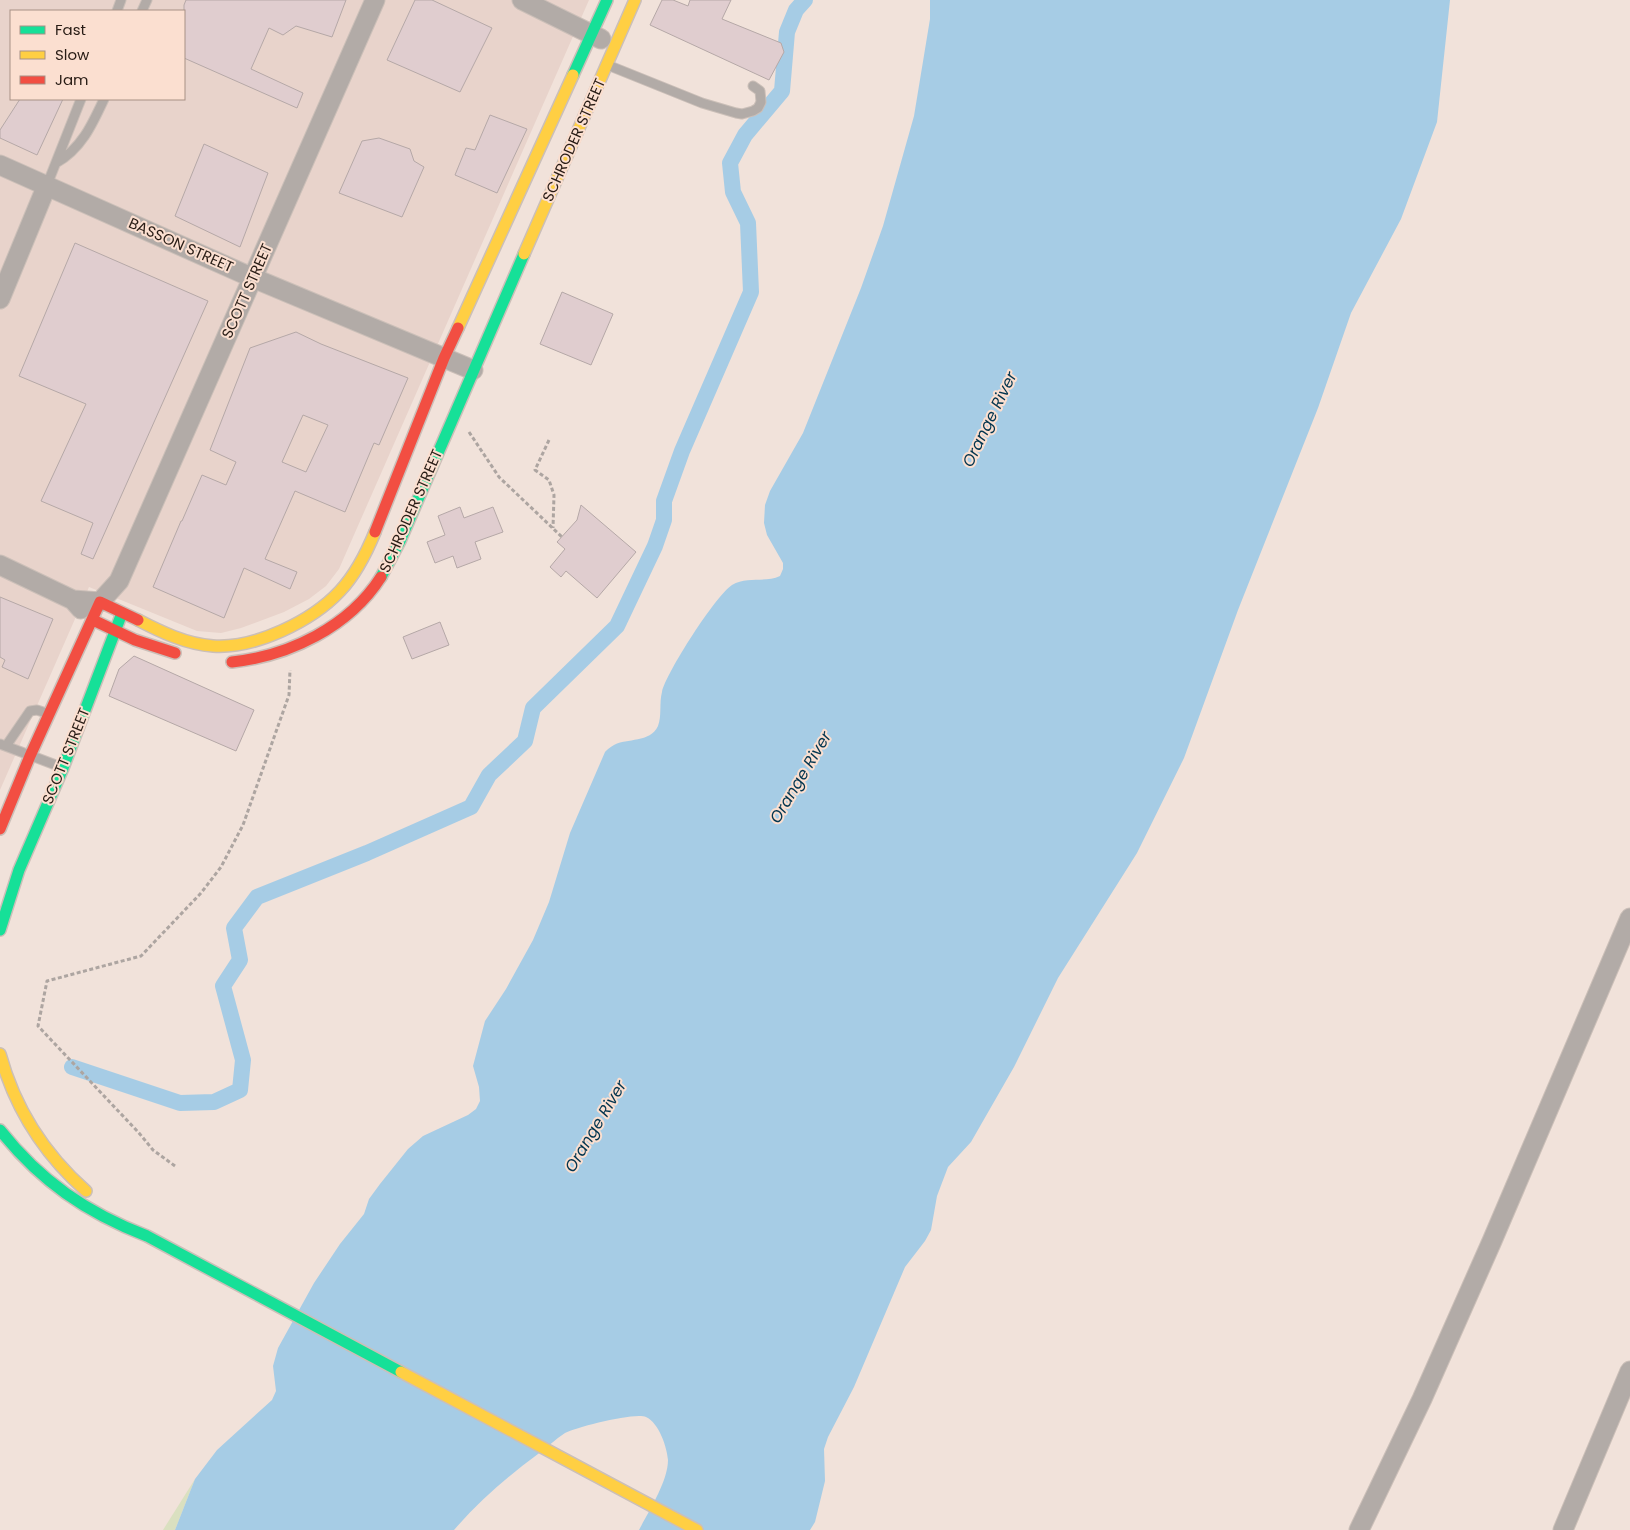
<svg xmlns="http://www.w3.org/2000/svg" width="1630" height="1530" viewBox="0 0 1630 1530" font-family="Poppins,sans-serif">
	<rect width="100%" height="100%" fill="#f1e2da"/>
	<path fill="#e8d3cb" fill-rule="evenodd" d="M0 0H589L339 569 326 586 309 599 284 612 241 628 221 633 197 631 89 587 0 790ZM11 11H184V99H11Z"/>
	<path fill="#dae0c0" d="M195 1479 175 1530H163Z"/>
	<path fill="#a6cce5" d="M930 0H1450L1437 122 1401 219 1351 313 1318 408 1238 610 1184 758 1137 853 1058 978 1014 1067 971 1142 948 1167 937 1196 931 1230 925 1241 905 1267 854 1387 828 1437 824 1449 825 1481 815 1522 810 1530H639C649 1511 668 1481 668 1460 667 1447 659 1423 646 1417 635 1412 577 1427 565 1433 556 1439 547 1447 538 1454 507 1477 479 1501 454 1530H175L195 1479 217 1450 272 1400 276 1391 273 1366 278 1348 314 1283 340 1244 364 1214 369 1199 380 1184 408 1149 423 1136 468 1115 476 1109 480 1101 479 1087 473 1066 485 1021 506 989 533 940 549 902 570 833 605 752C607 750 610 747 614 745 627 738 650 743 658 726 662 716 659 703 662 692 666 673 716 595 732 585 747 576 765 583 780 576L783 569V563L767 535 764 523 765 505 770 491 803 433 861 288 883 226 914 116 930 19Z"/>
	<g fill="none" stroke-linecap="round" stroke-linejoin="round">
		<path stroke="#a6cce5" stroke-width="16" d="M72 1067 180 1103 214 1102 240 1090 243 1060 223 986 240 960 234 928 257 897 367 853 471 807 489 775 525 741 533 708 617 626 655 546 664 520V501L682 451 751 292 748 223 733 192 730 163 745 135 782 91 787 32 796 10 805 0"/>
	</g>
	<path fill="#e0cdcf" stroke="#b5a8a7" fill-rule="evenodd" d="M186 0H346L332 37 296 26 283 35 269 28 251 69 303 93 297 108 184 58V5Z
		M415 0H432L492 28 460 92 387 60Z
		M662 0H673L688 6 690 0H731L722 19 781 43 784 52 769 80 650 25Z
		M20 99H63L37 155 0 138V130Z
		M490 115 527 129 497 193 455 175 466 148 475 150Z
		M379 138 410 149 414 161 424 167 402 217 339 193 362 141Z
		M204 144 268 173 240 247 175 216Z
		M75 243 208 301 93 559 81 554 93 523 41 501 86 404 19 376Z
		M562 292 613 314 591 365 540 344Z
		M296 332 321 344 408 378 379 445 374 443 345 512 295 491 265 559 297 572 290 589 244 568 224 618 153 587 181 521H182L202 475 226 485 236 462 210 450 250 348ZM303 415 328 425 306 472 282 462Z
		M581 505 636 552 597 598 566 571 561 577 550 567 565 549 557 542 577 520Z
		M460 507 464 518 493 507 503 532 475 542 481 559 457 568 453 556 435 563 427 542 445 535 438 516Z
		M0 597 53 619 28 679 2 667 5 660 0 657Z
		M440 622 449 645 412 659 403 637Z
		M134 656 254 710 236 751 109 696 119 669Z"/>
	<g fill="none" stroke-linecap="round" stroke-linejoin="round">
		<g stroke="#cbbfb8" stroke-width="11">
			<path id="lane" d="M117 11 121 0
				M142 11 147 0
				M610 66 702 103 736 113 742 114 753 111 758 108 761 102 760 91 753 86
				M56 163C81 149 92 125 104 99
				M47 185 81 99
				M0 744 61 767
				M6 746 30 711 37 710 46 713"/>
		</g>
		<g stroke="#cbbfb8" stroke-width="21">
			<path id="street" d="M522 0 601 39
				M0 165 253 278 473 370
				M0 299 47 185
				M0 565 73 600 81 609
				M73 600 100 602 119 581 375 0
				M1359 1530 1422 1399 1492 1241 1630 918
				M1563 1530 1630 1371"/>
		</g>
		<g stroke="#cbbfb8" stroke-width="14">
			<path id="fast" d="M573 75 607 0
				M381 577 400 541 524 254
				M0 930 19 870 63 768 122 613
				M0 1130C40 1181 87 1213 147 1236L401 1372"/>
		</g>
		<g stroke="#cbbfb8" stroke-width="14">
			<path id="slow" d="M524 254 635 0
				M458 328 573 75
				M138 620C161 632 186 644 213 646 255 649 312 621 340 591 356 574 366 554 375 532
				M0 1054C15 1109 43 1153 86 1191
				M401 1372 697 1530"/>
		</g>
		<g stroke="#cbbfb8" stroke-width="14">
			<path id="jam" d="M375 532 444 358 458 328
				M93 620 135 640 175 653
				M232 662C289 656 349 627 381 577
				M0 829 30 756 100 602 138 620"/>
		</g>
		<path stroke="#ada5a1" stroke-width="3" stroke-dasharray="4 2.5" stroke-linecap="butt" d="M469 432 499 477 562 537
			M549 440 535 470 549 480 554 495 553 528
			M175 1166 153 1150 139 1133 38 1026 47 981 141 956 201 893 221 867 243 825 289 695 290 670"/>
		<use href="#lane" stroke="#b2aba7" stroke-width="9"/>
		<use href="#street" stroke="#b2aba7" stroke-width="19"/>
		<use href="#fast" stroke="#16e098" stroke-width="11"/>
		<use href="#slow" stroke="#ffcf43" stroke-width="11"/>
		<use href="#jam" stroke="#f24e42" stroke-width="11"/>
	</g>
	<g text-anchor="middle" stroke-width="4" stroke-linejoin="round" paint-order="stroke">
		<g font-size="15" fill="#281c15" stroke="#fbdfd0">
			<text transform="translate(574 140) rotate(-66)" y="5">SCHRODER STREET</text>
			<text transform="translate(181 245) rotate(24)" y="5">BASSON STREET</text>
			<text transform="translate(247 291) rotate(-66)" y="5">SCOTT STREET</text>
			<text transform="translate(411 511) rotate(-66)" y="5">SCHRODER STREET</text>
			<text transform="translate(66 756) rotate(-68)" y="5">SCOTT STREET</text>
		</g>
		<g font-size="16" font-style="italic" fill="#02354f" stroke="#fbdfd0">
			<text transform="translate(989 419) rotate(-64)" y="6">Orange River</text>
			<text transform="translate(800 777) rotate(-59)" y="6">Orange River</text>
			<text transform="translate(595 1126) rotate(-59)" y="6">Orange River</text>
		</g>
	</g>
	<rect x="10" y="10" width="175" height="90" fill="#fbdfd0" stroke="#a79185"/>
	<rect x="20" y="26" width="25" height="8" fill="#16e098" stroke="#a79185"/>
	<text x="55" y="35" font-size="15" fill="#281c15">Fast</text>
	<rect x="20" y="51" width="25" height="8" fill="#ffcf43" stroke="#a79185"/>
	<text x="55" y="60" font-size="15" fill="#281c15">Slow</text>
	<rect x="20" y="76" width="25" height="8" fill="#f24e42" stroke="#a79185"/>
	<text x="55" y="85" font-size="15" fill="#281c15">Jam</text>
</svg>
